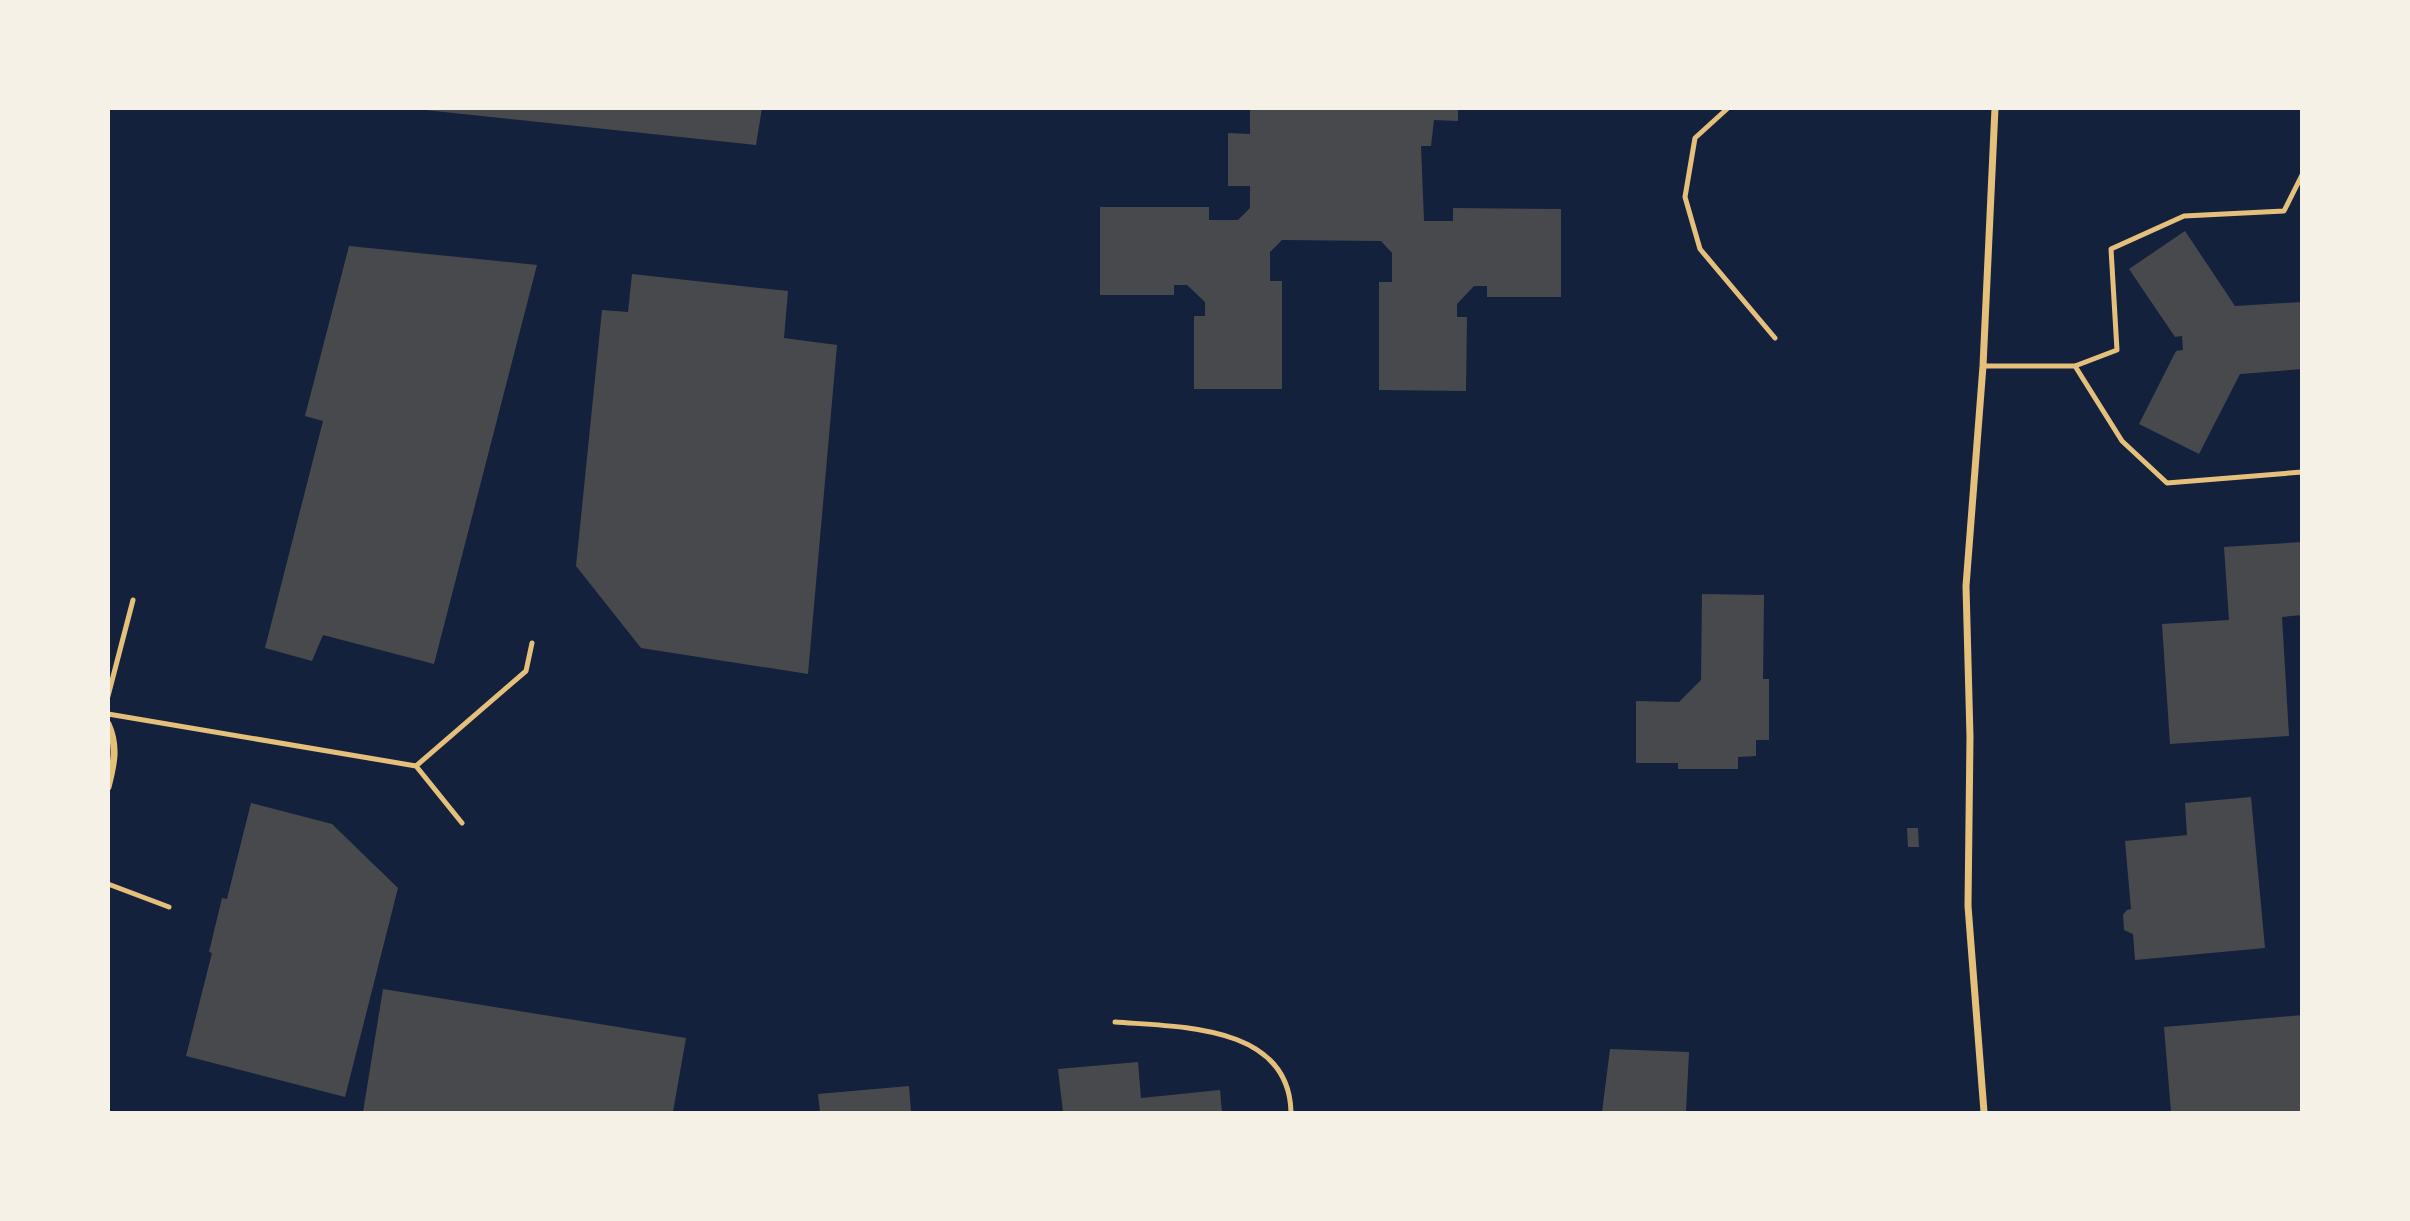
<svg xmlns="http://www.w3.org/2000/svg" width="2410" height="1221" viewBox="0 0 2410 1221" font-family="Signika,sans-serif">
	<rect width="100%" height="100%" fill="#14213d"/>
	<path fill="#48494c" d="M425 108H762L756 145 425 110Z
		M1250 108H1458V121L1434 120 1431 146H1421L1424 221H1453V208L1561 209V297H1487V286H1474L1457 304V317H1467L1466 391 1379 390V282H1392V253L1381 241 1282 240 1270 252V281H1282V389H1194V316H1205V302L1187 285H1174V295H1100V207H1209V220H1238L1250 208V186H1228V133L1250 134Z
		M2185 231 2235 306 2302 302V369L2240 374 2199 454 2139 424 2176 351 2183 350 2182 336 2175 337 2129 269Z
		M349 246 537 265 434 664 323 635 312 661 265 648 323 421 305 416Z
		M632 274 788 291 784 338 837 345 808 674 641 648 576 566 602 310 628 312Z
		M2302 542V615L2282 617 2289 736 2170 744 2162 624 2229 620 2224 547Z
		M1702 594 1764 595 1763 679H1769V740H1756V756L1738 757V769H1678V763H1636V701L1679 702 1701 680Z
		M2251 797 2265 948 2135 960 2133 934 2124 930 2123 915 2127 910 2131 909 2125 841 2187 835 2185 803Z
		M251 803 332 824 398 888 345 1097 186 1056 212 953 209 952 222 898 227 899Z
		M1907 828H1918L1919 847H1908Z
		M383 989 686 1038 673 1112H363Z
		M2302 1015V1112H2171L2164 1027Z
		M1610 1049 1689 1052 1686 1112H1602Z
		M1138 1062 1141 1098 1220 1090 1222 1112H1063L1058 1069Z
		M909 1086 911 1112H820L818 1094Z"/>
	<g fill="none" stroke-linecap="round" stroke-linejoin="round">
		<path stroke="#e5c07b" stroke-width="5" d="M1728 108 1695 138 1685 197 1700 249 1775 338
			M1983 366H2075L2117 350 2111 249 2184 216 2284 211 2302 175
			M2075 366 2122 441 2167 483 2302 472
			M108 696 133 600
			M108 714 416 766 462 823
			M416 766 526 671 532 643
			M108 884 169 907
			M1115 1022C1178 1027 1289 1024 1291 1112"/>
		<path stroke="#e5c07b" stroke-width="7" d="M108 724C118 746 114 764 108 787
			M1984 1112 1968 906 1970 737 1966 586 1983 366 1995 108"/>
	</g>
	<rect width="2410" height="1221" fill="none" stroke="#f6f1e7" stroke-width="220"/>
</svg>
